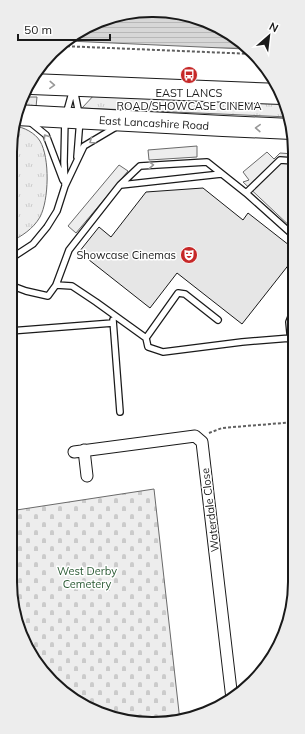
<svg xmlns="http://www.w3.org/2000/svg" width="305" height="734" viewBox="0 0 305 734" font-family="Mulish,sans-serif">
	<defs>
		<pattern id="grass-tufts" width="24" height="20" patternUnits="userSpaceOnUse"><rect width="24" height="20" fill="#ededed"/><path d="M3 7l-1-3M5 7V3M7 7l1-3M15 17l-1-3M17 17v-4M19 17l1-3" fill="none" stroke="#cbcbcb"/></pattern>
		<pattern id="cemetery-stones" width="16" height="16" patternUnits="userSpaceOnUse"><rect width="16" height="16" fill="#ededed"/><path d="M2 7V4a2 2 0 0 1 4 0v3zM10 15v-3a2 2 0 0 1 4 0v3z" fill="#cbcbcb"/></pattern>
		<pattern id="water-rules" width="6" height="5" patternUnits="userSpaceOnUse"><rect width="6" height="5" fill="#d7d7d7"/><path d="M0 2.5h6" fill="none" stroke="#b8b8b8"/></pattern>
	</defs>
	<rect width="100%" height="100%" fill="#fff"/>
	<path fill="url(#grass-tufts)" stroke="#6a6a6a" d="M96 93 284 101 289 117 82 108Z
		M23 97H37L36 107 18 106Z
		M14 126C24 127 35 133 40 141 50 158 49 200 40 217 33 229 22 236 10 242V153Z"/>
	<path fill="url(#cemetery-stones)" stroke="#6a6a6a" d="M154 489 180 721 134 723 81 705 45 675 18 628 10 581V511Z"/>
	<path fill="#ededed" stroke="#6a6a6a" d="M197 146V157L149 160 148 150Z
		M267 152 274 159 280 153 294 154V230L243 182 249 180 243 172Z
		M119 165 128 171 76 233 68 226Z"/>
	<path fill="url(#water-rules)" stroke="#6a6a6a" d="M182 15 198 17 245 49 68 41 89 25 121 16Z"/>
	<path fill="#e6e6e6" stroke="#1a1a1a" d="M203 188 243 220 248 213 294 249V258L242 324 177 273 150 308 79 252 99 227 111 237 146 192Z"/>
	<g fill="none" stroke-linecap="round" stroke-linejoin="round">
		<g stroke="#1a1a1a" stroke-width="8">
			<path id="lane" d="M74 89 80 119 77 157
				M30 122 46 135 63 180
				M65 185 64 162 65 118 73 89
				M121 185 221 174
				M246 193 280 160 294 161
				M10 259 33 244 47 227 57 211 65 186 84 146 116 127
				M10 265 12 274 10 281
				M10 285 26 291 48 296 56 285 69 250 120 185 140 166 207 162 246 193 294 236
				M56 285 72 286 96 302 146 338 148 347 163 352 242 342 291 338
				M294 309 289 322 294 374
				M113 320 120 412
				M10 331 113 323
				M146 338 178 293 185 294 218 320
				M10 457 13 486"/>
		</g>
		<g stroke="#1a1a1a" stroke-width="13">
			<path id="street" d="M84 450 87 476
				M74 452 195 436 202 442 232 699"/>
		</g>
		<g stroke="#1a1a1a" stroke-width="22">
			<path id="highway" d="M31 84 282 94
				M16 115 223 126 292 129"/>
		</g>
		<path stroke="#5f5f5f" stroke-width="2" stroke-dasharray="3 2" stroke-linecap="butt" d="M62 46 253 54
			M209 433 222 428 295 422"/>
		<use href="#lane" stroke="#fff" stroke-width="5.5"/>
		<use href="#street" stroke="#fff" stroke-width="11"/>
		<use href="#highway" stroke="#fff" stroke-width="20"/>
	</g>
	<defs><path id="oneway-chevron" d="M-2-3.5L2.5 0L-2 3.5" fill="none" stroke-width="1.6" stroke-linecap="round" stroke-linejoin="round"/></defs>
	<g stroke="#989898">
		<use href="#oneway-chevron" transform="translate(52 85) rotate(3)"/>
		<use href="#oneway-chevron" transform="translate(258 128) rotate(-178)"/>
		<use href="#oneway-chevron" transform="translate(46 137) rotate(-124)"/>
		<use href="#oneway-chevron" transform="translate(92 141) rotate(145)"/>
		<use href="#oneway-chevron" transform="translate(151 165) rotate(-3)"/>
	</g>
	<defs>
		<g id="bus-disc" transform="scale(0.9)"><circle r="9.5" fill="#c62828" stroke="#fff"/><path d="M-5-6H5V4H4V6H2V4H-2V6H-4V4H-5ZM-3.5-4V0h7V-4ZM-3.5 1.2v1.5H-2V1.2ZM2 1.2v1.5H3.5V1.2Z" fill="#fff"/></g>
		<g id="theatre-disc" transform="scale(0.9)"><circle r="9.5" fill="#c62828" stroke="#fff"/><path d="M-5-5.5Q0-4 5-5.5V0Q5 5 0 6Q-5 5-5 0ZM-3.3-2.5H-1v1.5H-3.3ZM1-2.5H3.3v1.5H1ZM-2.8 1Q0 5.5 2.8 1Z" fill="#fff"/></g>
	</defs>
	<g fill-rule="evenodd">
		<use href="#bus-disc" x="189" y="75"/>
		<use href="#theatre-disc" x="189" y="255"/>
	</g>
	<g text-anchor="middle" stroke-width="3" stroke-linejoin="round" paint-order="stroke">
		<g font-size="11" fill="#1a1a1a" stroke="#fff">
			<text x="189" y="97">EAST LANCS<tspan x="189" dy="13">ROAD/SHOWCASE CINEMA</tspan></text>
			<text x="176" y="259" text-anchor="end">Showcase Cinemas</text>
		</g>
		<g font-size="11" fill="#1a1a1a" stroke="#fff">
			<text transform="translate(154 123) rotate(3)" y="4">East Lancashire Road</text>
			<text transform="translate(210 510) rotate(-97)" y="4">Waterdale Close</text>
		</g>
		<g font-size="11" fill="#2b5a34" stroke="#fff">
			<text x="87" y="575">West Derby<tspan x="87" dy="13">Cemetery</tspan></text>
		</g>
	</g>
	<path d="M0 0H305V734H0ZM152 17H153A135 135 0 0 1 288 152V582A135 135 0 0 1 153 717H152A135 135 0 0 1 17 582V152A135 135 0 0 1 152 17Z" fill="#ededed" fill-rule="evenodd"/>
	<path fill="none" stroke="#1a1a1a" stroke-width="2" d="M152 17H153A135 135 0 0 1 288 152V582A135 135 0 0 1 153 717H152A135 135 0 0 1 17 582V152A135 135 0 0 1 152 17Z"/>
	<g transform="translate(269 36) rotate(28)" stroke="#ffffff" stroke-width="3" paint-order="stroke">
	<path d="M0-3L7 15L0 10L-7 15Z" fill="#1a1a1a"/>
	<text y="-6" font-size="11" font-weight="bold" text-anchor="middle" fill="#1a1a1a">N</text>
	</g>
	<path d="M18 34v6h92v-6" fill="none" stroke="#1a1a1a" stroke-width="2"/>
	<text x="24" y="34" font-size="12" fill="#1a1a1a" stroke="#ffffff" stroke-width="3" paint-order="stroke">50 m</text>
</svg>
